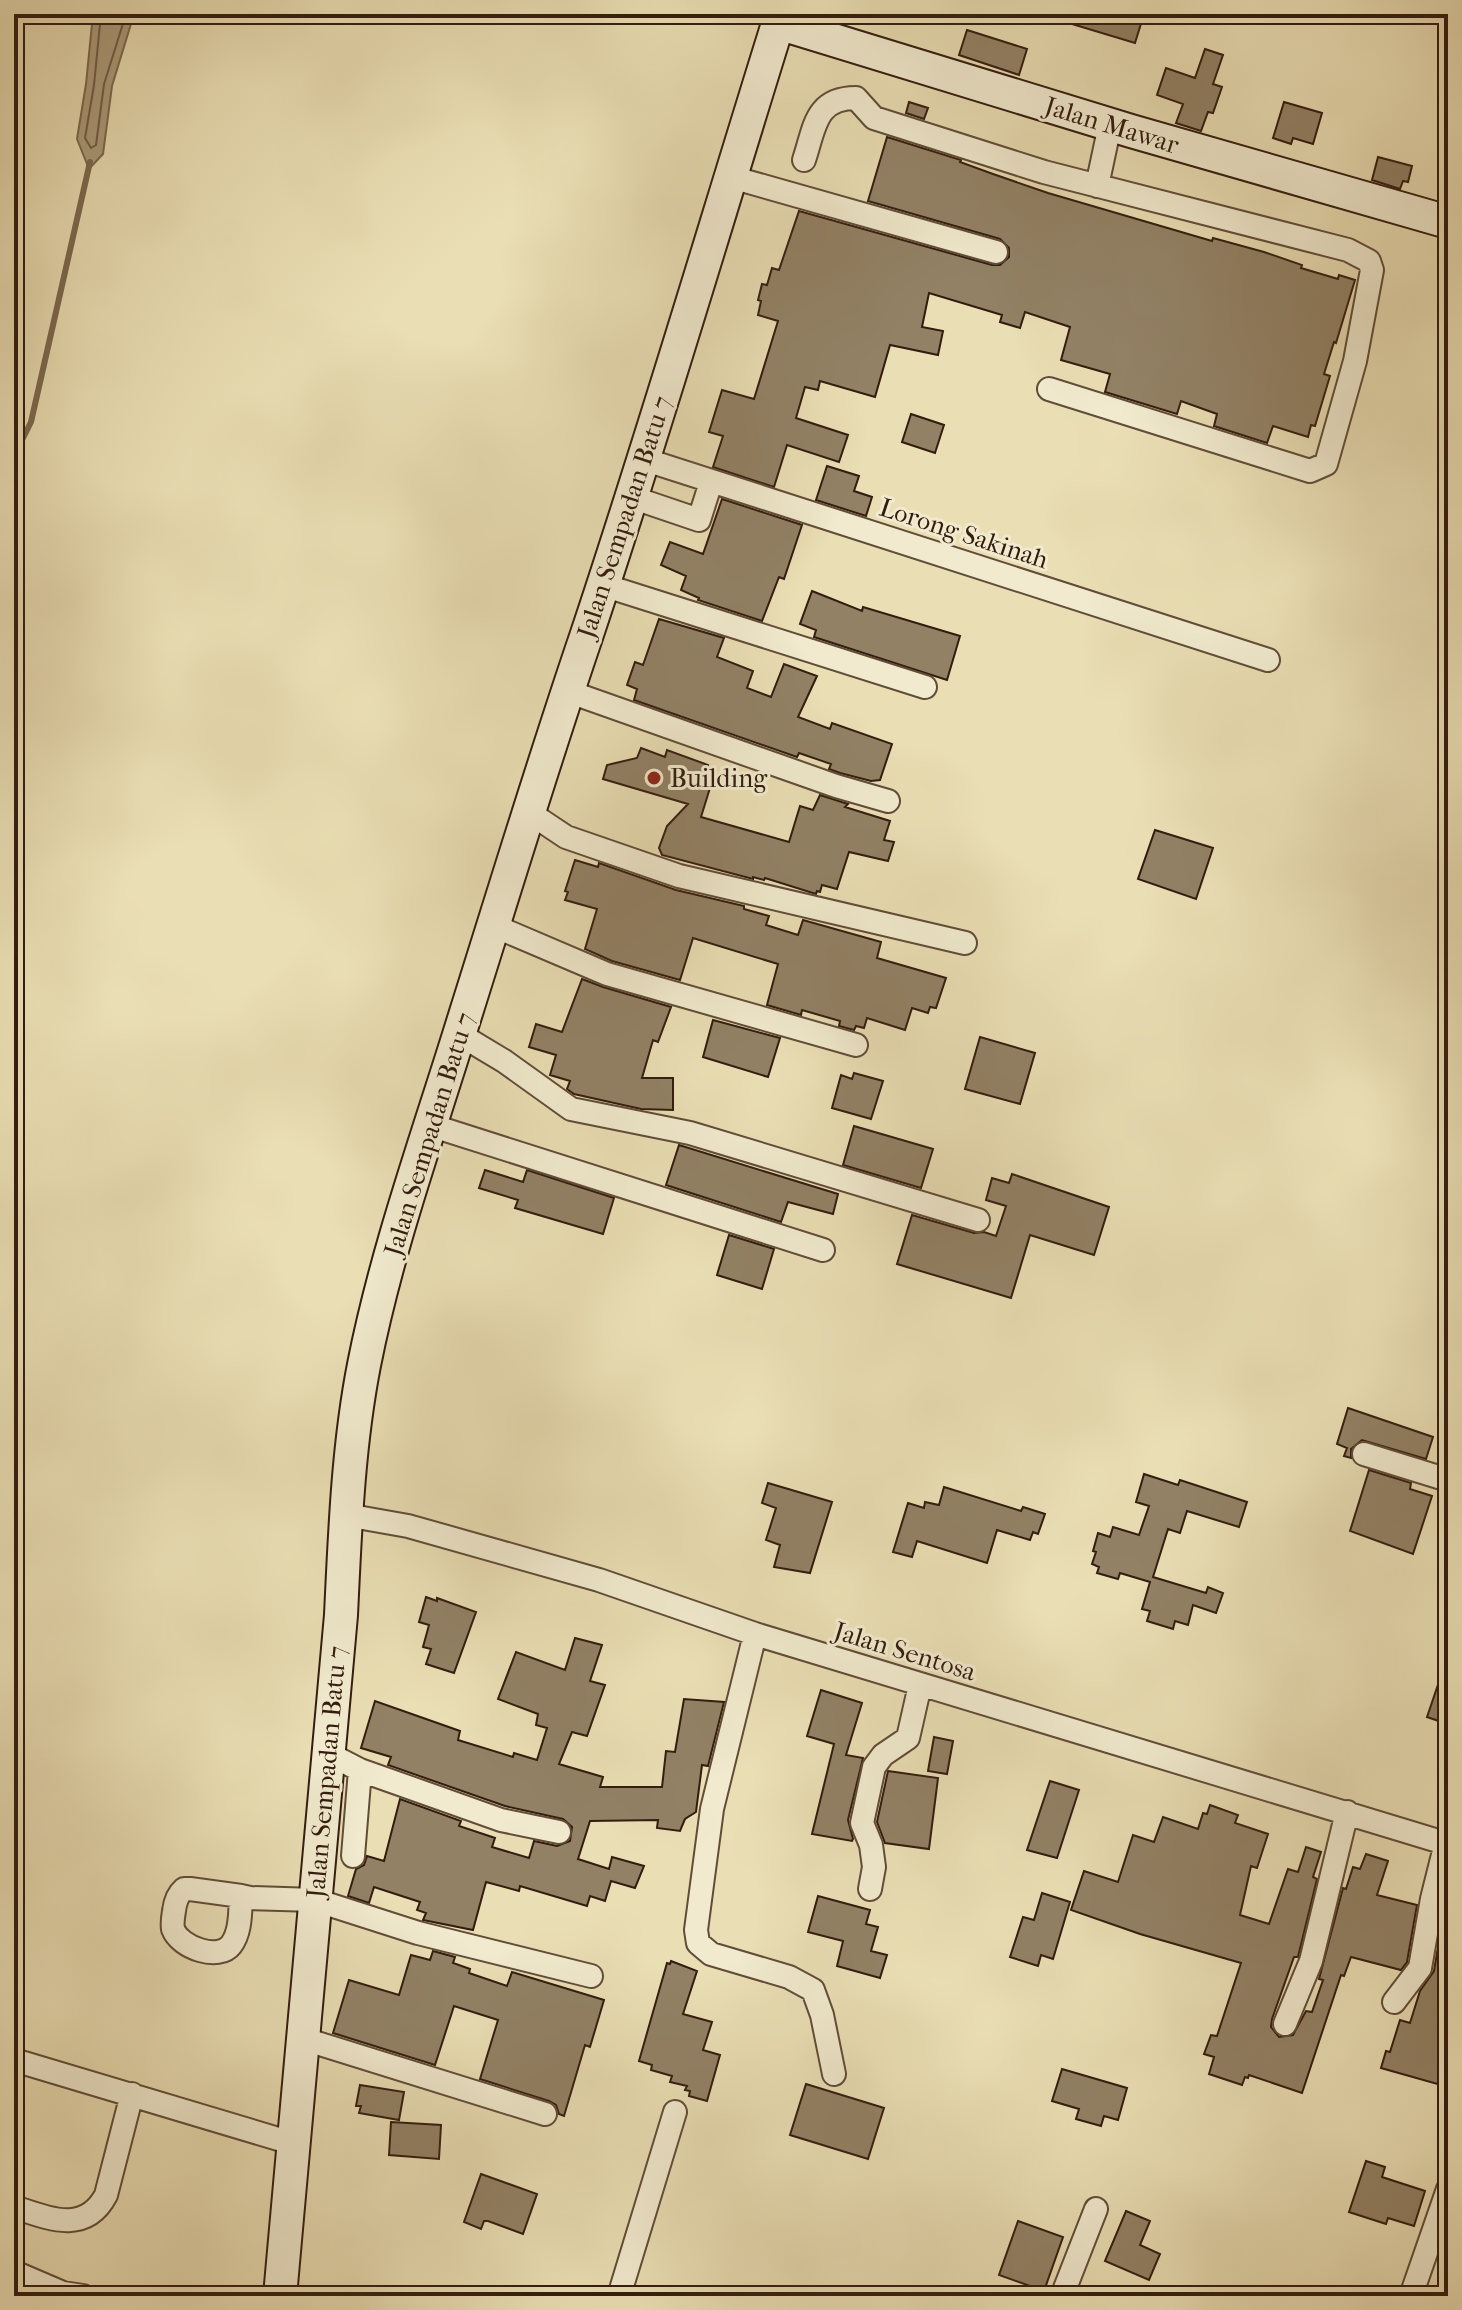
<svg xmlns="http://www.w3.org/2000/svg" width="1462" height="2310" viewBox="0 0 1462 2310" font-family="'IM FELL French Canon',serif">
	<rect width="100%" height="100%" fill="#eadeb4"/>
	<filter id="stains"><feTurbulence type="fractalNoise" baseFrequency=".0025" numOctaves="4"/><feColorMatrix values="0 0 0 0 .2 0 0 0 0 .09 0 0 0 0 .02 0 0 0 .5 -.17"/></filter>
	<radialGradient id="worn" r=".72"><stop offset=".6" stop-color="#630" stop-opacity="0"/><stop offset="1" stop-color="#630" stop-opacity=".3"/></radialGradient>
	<path fill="#ac9c7c" stroke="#7c6950" stroke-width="2" d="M93 14H134L112 86 103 154 89 169 77 139 86 84Z"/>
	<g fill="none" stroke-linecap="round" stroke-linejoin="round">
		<path stroke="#705c46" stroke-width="2" d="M101 14 94 85 85 138 91 148 96 145 104 84 126 14"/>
		<path stroke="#7c6950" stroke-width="6" d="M14 456 31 422 90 162"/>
	</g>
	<path fill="#928165" stroke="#331c0f" stroke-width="2" d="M1052 14H1144L1135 43 1052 18Z
		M967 30 1027 49 1019 75 959 55Z
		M1205 49 1223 55 1213 84 1222 87 1213 113 1208 112 1201 131 1176 123 1183 104 1157 95 1166 68 1195 78Z
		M909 102 928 108 924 119 906 113Z
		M1284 102 1322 113 1313 144 1293 138 1291 144 1273 138Z
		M887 137 961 160 960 162 993 174 1048 193 1212 241 1213 238 1264 252 1302 265 1301 268 1338 279 1339 275 1355 280 1336 343 1334 342 1324 374 1330 376 1315 426 1311 425 1308 437 1273 426 1267 443 1214 426 1217 414 1181 401 1177 414 1105 392 1110 374 1061 360 1070 327 1025 312 1020 328 1000 322 1002 315 929 293 922 327 943 331 938 355 890 345 875 397 820 381 818 390 805 387 796 418 848 435 839 462 787 445 774 487 713 467 723 436 709 432 722 390 754 399 778 321 758 315 761 301 758 300 762 284 767 285 772 268 779 270 799 211 992 265H1000L1009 257V248L1000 239 868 201Z
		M1378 157 1412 166 1408 182 1403 181 1400 189 1372 180Z
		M911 414 944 425 935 453 902 442Z
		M827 466 859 476 854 491 872 497 866 516 816 500Z
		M722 499 802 525 784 579 779 577 762 621 698 600 699 598 681 590 686 576 661 565 670 542 703 554Z
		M812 591 862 611 863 607 960 636 947 680 814 637 816 630 800 624Z
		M659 619 724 638 717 657 753 671 747 688 771 697 784 664 817 676 798 717 830 729 832 723 892 744 880 780 871 781 840 773 829 769 831 764 799 753 797 757 634 700 637 689 627 685 635 662 643 665Z
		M641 748 665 757 667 750 708 765 704 777 706 784 714 775 701 817 789 842 800 806 813 810 820 795 848 804 845 807 890 821 884 840 894 842 888 861 849 852 837 889 822 885 820 892 817 891 816 894 765 878 764 880 753 877V879L662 855 659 848 667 826 688 804 603 779 607 765 637 758Z
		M1155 830 1213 848 1196 899 1138 879Z
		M575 860 598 867 599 863 676 890 744 906V909L769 916 766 925 798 935 803 920 881 942 877 958 946 978 936 1008 930 1007 928 1013 912 1008 905 1030 867 1018 864 1028 856 1026 854 1030 839 1026 840 1021 802 1010 801 1015 767 1005 778 964 693 938 680 980 612 961 585 949 597 909 565 900 568 892 565 891Z
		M582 979 603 987 671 1007 658 1042 653 1040 642 1078H673V1110L641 1109 574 1094 567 1089 570 1081 550 1075 556 1055 529 1047 536 1024 562 1032Z
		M713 1020 780 1038 768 1077 703 1057Z
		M980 1037 1035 1053 1020 1104 965 1089Z
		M854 1073 883 1081 871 1119 832 1108 841 1075 852 1079Z
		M854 1126 933 1149 921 1188 843 1165Z
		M679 1145 838 1194 833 1214 788 1202 781 1222 666 1185Z
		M485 1170 523 1182 527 1170 614 1198 603 1234 515 1208 518 1200 479 1188Z
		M1012 1174 1109 1207 1094 1255 1030 1235 1011 1298 897 1264 912 1215 974 1233 984 1232 996 1236 1006 1206 986 1200 992 1178 1009 1183Z
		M729 1235 774 1249 762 1289 717 1275Z
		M1348 1408 1433 1437 1426 1459 1362 1440 1351 1449V1458L1344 1456 1347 1448 1337 1444Z
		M1369 1470 1411 1483 1410 1489 1432 1496 1413 1554 1350 1531Z
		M1144 1474 1178 1485 1180 1480 1247 1502 1239 1527 1187 1511 1180 1533 1168 1529 1153 1577 1206 1593 1208 1587 1223 1593 1216 1613 1193 1605 1188 1625 1175 1621 1173 1629 1147 1621 1150 1611 1142 1609 1150 1582 1120 1573 1118 1579 1097 1573 1099 1567 1092 1564 1096 1552 1093 1551 1098 1533 1110 1537 1113 1527 1139 1535 1149 1506 1136 1502Z
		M768 1483 832 1502 810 1573 774 1567 780 1545 766 1540 776 1508 762 1503Z
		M944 1487 1021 1511 1023 1507 1045 1514 1038 1534 1033 1532 1030 1540 997 1530 987 1563 917 1541 912 1557 893 1552 908 1503 924 1508 925 1502 939 1505Z
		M426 1597 437 1601V1598L476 1612 454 1673 426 1664 431 1649 423 1647 429 1625 419 1622Z
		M575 1638 602 1645 590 1681 605 1685 587 1736 572 1732 559 1764 603 1777 600 1787H662L666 1751 675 1752 684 1699 724 1702 708 1766 702 1765 696 1812 685 1819 680 1831 657 1828 658 1820 590 1821 578 1859 609 1869 612 1857 644 1866 635 1888 611 1881 605 1901 590 1896 587 1906 520 1886 519 1891 486 1882 473 1930 423 1920 426 1913 417 1910 420 1902 374 1887 369 1903 348 1896 356 1869 364 1865 367 1856 384 1861 400 1799 461 1821 459 1826 495 1838 492 1847 529 1858 534 1841 557 1846 570 1841 572 1827 563 1819 505 1806 388 1765 391 1757 361 1748 375 1701 460 1731 458 1740 513 1757 514 1753 537 1760 547 1728 536 1725 538 1714 498 1699 516 1652 565 1670Z
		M1445 1664H1448V1724L1427 1717Z
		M821 1690 862 1703 846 1755 863 1758 848 1820 853 1839 852 1841 812 1834 834 1744 807 1736Z
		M934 1737 953 1741 947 1774 928 1771Z
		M888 1771 938 1778 929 1849 885 1843 877 1822Z
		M1050 1781 1079 1790 1057 1858 1027 1850Z
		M1210 1805 1238 1815 1235 1823 1268 1834 1257 1868 1251 1866 1240 1915 1269 1924 1288 1869 1298 1872 1306 1847 1321 1852 1313 1877 1317 1879 1298 1957H1294L1272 2019 1271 2027 1279 2037 1293 2035 1306 2011 1312 2012 1323 1980 1319 1979 1343 1888 1346 1889 1353 1867 1360 1869 1366 1854 1388 1861 1377 1895 1417 1905 1407 1962 1401 1970 1351 1957 1344 1976 1341 1975 1302 2093 1249 2075 1248 2078 1245 2077 1242 2085 1209 2074 1214 2057 1204 2054 1211 2035 1217 2036 1241 1963 1140 1934 1071 1910 1084 1871 1118 1882 1133 1835 1154 1842 1163 1817 1198 1829 1203 1813 1207 1814Z
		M1042 1893 1070 1902 1053 1959 1041 1955 1038 1966 1010 1957 1023 1917 1034 1920Z
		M818 1896 870 1910 866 1924 878 1927 871 1951 887 1955 880 1978 837 1966 843 1941 808 1932Z
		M1444 1912 1448 1913V2087L1381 2068 1386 2051 1390 2052 1400 2020 1410 2023 1420 1991 1434 1971Z
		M433 1951 455 1957 453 1963 470 1969 469 1973 507 1986 512 1972 604 2000 590 2047 585 2045 564 2116 559 2114 556 2105 549 2101 480 2079 498 2020 454 2006 435 2065 333 2033 349 1980 399 1995 411 1955 430 1960Z
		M671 1961 697 1971 683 2014 712 2022 703 2050 720 2055 707 2101 689 2096 690 2091 685 2090 687 2086 670 2082 672 2076 651 2070 652 2065 639 2061 667 1963 670 1964Z
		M1062 2069 1127 2088 1118 2120 1104 2116 1101 2126 1076 2119 1079 2109 1052 2101Z
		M806 2084 884 2108 868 2159 790 2135Z
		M360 2085 404 2092 399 2120 359 2113 361 2106H356Z
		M391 2122 441 2125 439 2159 389 2155Z
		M1366 2161 1385 2167 1382 2177 1425 2191 1414 2226 1388 2218 1386 2224 1349 2212Z
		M481 2174 537 2194 523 2234 488 2221H484L481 2229 464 2222Z
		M1126 2211 1150 2221 1140 2245 1160 2254 1149 2280 1105 2261Z
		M1018 2221 1063 2237 1044 2291 999 2275Z"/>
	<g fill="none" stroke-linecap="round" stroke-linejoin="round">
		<g stroke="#614c38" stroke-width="26">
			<path id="street" d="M804 160C815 127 815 98 856 98L874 118 1044 172 1348 250 1369 261 1372 270 1355 361 1326 464 1310 471 1049 389
				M731 177 996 252
				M1097 186 1110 125
				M643 459 1268 660
				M631 497 699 520 711 482
				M603 585 925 687
				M567 691 836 786 888 801
				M527 811 566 837 679 876 965 943
				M492 925 607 974 856 1045
				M459 1034 504 1061 571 1109 690 1133 978 1220
				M430 1125 823 1250
				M1364 1454 1448 1480
				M346 1515 408 1526 599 1580 755 1634 1448 1844
				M755 1634 712 1809 696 1930 698 1943 711 1954 789 1977 813 1990 822 2015 834 2074
				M327 1753 360 1770 501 1820 559 1832
				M353 1856 360 1770
				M870 1889 874 1867 871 1845 862 1823 874 1767 883 1755 908 1738 920 1685
				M241 1896C240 1912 241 1932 231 1945 219 1961 180 1948 173 1929 172 1924 173 1917 174 1911 175 1902 177 1895 184 1889H190L241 1896 250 1898 315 1900 418 1933 591 1976
				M1394 2002 1420 1968 1432 1899 1446 1843
				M1285 2024 1311 1961 1347 1812
				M304 2039 545 2114
				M14 2060 295 2144
				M14 2207C48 2218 85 2235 106 2195L132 2094
				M14 2272 63 2293 83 2296
				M1412 2293 1448 2189
				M619 2296 675 2112
				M1062 2296 1096 2209"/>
		</g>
		<g stroke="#331c0f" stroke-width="36">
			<path id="secondary" d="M778 23 1131 131 1448 222
				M280 2296 341 1615C345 1531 348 1447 364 1365 386 1253 425 1144 459 1035 501 902 541 769 586 637 655 431 716 222 781 14"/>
		</g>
		<use href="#street" stroke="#f1eace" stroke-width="22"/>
		<use href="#secondary" stroke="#f1eace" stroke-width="32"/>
	</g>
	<circle fill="#8f2418" stroke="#f1eace" stroke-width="3" cx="654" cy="778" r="8"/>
	<g text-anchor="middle" stroke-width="6" stroke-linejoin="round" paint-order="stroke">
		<g font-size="26" fill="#331c0f" stroke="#f1eace">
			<text transform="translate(1112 125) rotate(17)" y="9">Jalan Mawar</text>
			<text transform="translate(624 517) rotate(-72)" y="9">Jalan Sempadan Batu 7</text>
			<text transform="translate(964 533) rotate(18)" y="9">Lorong Sakinah</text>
			<text transform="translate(429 1134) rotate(-73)" y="9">Jalan Sempadan Batu 7</text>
			<text transform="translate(905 1651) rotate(17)" y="9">Jalan Sentosa</text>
			<text transform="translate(326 1772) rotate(-85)" y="9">Jalan Sempadan Batu 7</text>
		</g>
		<g font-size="26" fill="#331c0f" stroke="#f1eace" text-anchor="start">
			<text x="670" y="787">Building</text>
		</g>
	</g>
	<rect width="1462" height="2310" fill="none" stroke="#eadeb4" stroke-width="48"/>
	<rect x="16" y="16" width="1430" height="2278" fill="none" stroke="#331c0f" stroke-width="4"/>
	<rect x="24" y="24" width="1414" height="2262" fill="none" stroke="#331c0f" stroke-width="2"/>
	<rect width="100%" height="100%" filter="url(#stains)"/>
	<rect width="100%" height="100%" fill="url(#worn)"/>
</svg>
